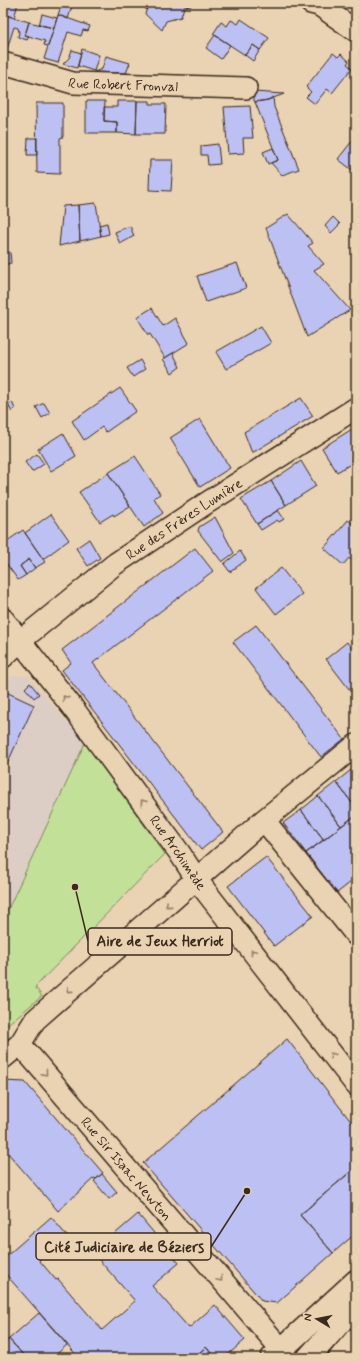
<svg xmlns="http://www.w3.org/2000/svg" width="359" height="1361" viewBox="0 0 359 1361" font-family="Mynerve,sans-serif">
	<rect width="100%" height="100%" fill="#e9d3b2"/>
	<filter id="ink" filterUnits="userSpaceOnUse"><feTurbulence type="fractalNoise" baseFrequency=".025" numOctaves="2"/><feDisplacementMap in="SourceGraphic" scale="8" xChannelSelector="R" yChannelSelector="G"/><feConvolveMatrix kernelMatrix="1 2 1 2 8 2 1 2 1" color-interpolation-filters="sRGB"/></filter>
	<g filter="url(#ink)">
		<path fill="#dccdc5" d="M12 676H28L85 743 3 920V685Z"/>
		<path fill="#c3e098" stroke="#7f855b" d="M85 743 165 854 35 987 42 996 3 1028V920Z"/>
		<path fill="#bdc0f2" stroke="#3b2a1e" d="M3 3H18L14 18 3 14Z
			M62 3 72 6 68 19 58 15Z
			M131 3H149L147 9Z
			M149 3H192L191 6 184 7 181 17 166 21 162 30 145 14Z
			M3 14 29 22 25 35 29 36 27 40 18 37 19 32 18 28 14 27 7 49 3 48Z
			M42 14 57 18 54 28 39 25Z
			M58 15 90 26 88 31 83 30 81 36 68 32 58 63 44 59Z
			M241 19 269 38 260 50 253 45 245 55 213 34 221 22 227 26 231 20 238 24Z
			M29 22 54 28 48 46 44 45 45 41 25 35Z
			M215 35 230 45 221 59 206 48Z
			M253 45 260 50 253 61 245 55Z
			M82 49 99 55 94 71 78 66Z
			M72 50 81 53 77 68 63 64 69 58Z
			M333 53 338 57 341 54 349 61 347 64 352 68 332 93 327 89 315 104 306 97 311 92 306 87Z
			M106 56 130 63 126 73 94 72 102 69Z
			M254 92 284 94 268 100 255 102 254 101Z
			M273 97 274 107 299 169 282 175 271 163 278 160 255 102 268 100Z
			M86 101H105L104 121 117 122V133H86Z
			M117 101H137L136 134 117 133V122L104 121V107H117Z
			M137 101H150V104H166L165 134H136Z
			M36 103H63V137L60 138V174L37 173Z
			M250 106 253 138H243L244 153 228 154 224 107Z
			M356 136V173L338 159Z
			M28 138H37V155H27Z
			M218 144 220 164 208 165 207 155H201V146Z
			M273 148 278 160 268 164 263 152Z
			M150 160H173L171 191 149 190Z
			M96 203 101 236 80 241 78 205Z
			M78 205 80 241 59 246 63 206Z
			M288 214 313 243 308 246 324 264 314 270 350 310 307 337 266 228Z
			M333 217 340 224 331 233 325 226Z
			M107 223 109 234 101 236 99 225Z
			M130 226 134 236 120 244 115 232Z
			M10 252 11 263 3 265V253Z
			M237 263 246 288 206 302 197 276Z
			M152 308 163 326 175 318 189 343 165 358 150 334 148 335 137 317Z
			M261 326 271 343 226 369 216 352Z
			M173 353 180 367 172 373 163 359Z
			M140 360 145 369 133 377 127 368Z
			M120 388 136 411 106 432 102 427 84 440 72 421Z
			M301 398 313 416 252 453 244 432Z
			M12 402 15 409 12 412 8 405Z
			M44 403 50 413 42 418 36 407Z
			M200 419 230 468 200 487 170 438Z
			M356 427V435L352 429Z
			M352 429 356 435V461L337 472 322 448Z
			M63 433 76 456 51 471 38 449Z
			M37 454 44 464 32 472 25 462Z
			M135 456 160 494 154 498 163 513 144 527 108 473Z
			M301 461 316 486 286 505 271 481Z
			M108 473 130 506 114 516 113 514 100 522 79 492Z
			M3 480 7 486 3 489Z
			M271 481 286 505 257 524 241 499Z
			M278 510 284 519 279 522 277 520 261 530 257 524Z
			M51 514 69 540 43 559 25 533Z
			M215 517 234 553 222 562 198 531 199 527Z
			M348 520 356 527V565L349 558 343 565 324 548Z
			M23 530 45 562 35 568 29 559 20 566 26 575 18 580 3 559V544Z
			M89 539 100 558 88 566 76 548Z
			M195 548 213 571 93 663 223 832 201 850 62 670 71 663 62 650Z
			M240 551 246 560 230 572 224 564Z
			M29 559 35 568 26 575 20 566Z
			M281 568 302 594 276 614 256 588Z
			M256 625 344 739 321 757 233 642Z
			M347 642 355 653 356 652V683L349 689 326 659Z
			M30 683 39 694 34 698 25 688Z
			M6 692 34 705 3 773V698Z
			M356 766V808L336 782Z
			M336 782 356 808V815L341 826 318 796Z
			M318 796 341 826 324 840 301 810Z
			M301 810 324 840 306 853 283 823Z
			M356 815V878L337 893 306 853Z
			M266 857 313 916 274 946 228 886Z
			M287 1039 356 1128V1167L300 1215 333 1253 277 1303 262 1301 143 1163Z
			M3 1081 25 1082 103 1173 96 1179 94 1178 58 1211 7 1152 3 1156Z
			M356 1167V1233L333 1253 300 1215Z
			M102 1174 117 1192 109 1199 94 1181Z
			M138 1214 179 1263 152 1286 189 1328 215 1305 245 1340 224 1358H215L206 1347 193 1358H79L3 1271V1259L51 1217 67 1236 39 1260 56 1280 58 1279 102 1330 135 1301 93 1253Z
			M39 1313 67 1345 52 1358H26L9 1339Z
			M9 1339 26 1358H3V1344Z
			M206 1347 215 1358H193Z"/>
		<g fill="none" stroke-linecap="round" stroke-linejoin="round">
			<g stroke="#3b2a1e" stroke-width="24">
				<g id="street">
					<path d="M311 3 319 5 356 31"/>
					<path id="s1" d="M3 63 73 83 246 88"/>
					<path id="s2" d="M3 619 73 708 179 852 197 880 356 1085"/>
					<path id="s3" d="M3 657 20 641 115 564 202 506 356 408"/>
					<path d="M356 745 264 820 356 935"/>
					<path id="s4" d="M20 1044 281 1349"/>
					<path d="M3 1058 20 1044 35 1020 264 820"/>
				</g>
			</g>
			<g stroke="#3b2a1e" stroke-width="25">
				<path id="secondary" d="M272 1358 356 1281
					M340 1358 356 1339"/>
			</g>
			<g stroke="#3b2a1e" stroke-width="25">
				<path id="primary" d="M308 1358 356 1305"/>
			</g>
			<use href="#street" stroke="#e9d3b2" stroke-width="21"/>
			<use href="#secondary" stroke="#e9d3b2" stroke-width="22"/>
			<use href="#primary" stroke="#e9d3b2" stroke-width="22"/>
		</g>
		<defs><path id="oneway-chevron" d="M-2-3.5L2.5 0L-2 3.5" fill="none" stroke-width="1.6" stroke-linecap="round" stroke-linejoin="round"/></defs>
		<g stroke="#927e68">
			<use href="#oneway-chevron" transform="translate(65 698) rotate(-128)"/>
			<use href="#oneway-chevron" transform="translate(143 802) rotate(-126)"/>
			<use href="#oneway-chevron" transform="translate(168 905) rotate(139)"/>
			<use href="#oneway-chevron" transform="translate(253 952) rotate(-128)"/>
			<use href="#oneway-chevron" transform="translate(69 990) rotate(139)"/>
			<use href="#oneway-chevron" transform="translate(332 1055) rotate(-128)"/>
			<use href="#oneway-chevron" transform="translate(45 1073) rotate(50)"/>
			<use href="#oneway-chevron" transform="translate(220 1279) rotate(50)"/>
		</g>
	</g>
	<g text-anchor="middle" stroke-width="3" stroke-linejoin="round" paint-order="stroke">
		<g font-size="14" fill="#3b2a1e" stroke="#e9d3b2">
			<text dy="5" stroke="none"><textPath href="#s1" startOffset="123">Rue Robert Fronval</textPath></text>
			<text dy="5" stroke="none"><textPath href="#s3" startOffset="228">Rue des Frères Lumière</textPath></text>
			<text dy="5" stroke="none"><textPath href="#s2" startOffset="292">Rue Archimède</textPath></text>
			<text dy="5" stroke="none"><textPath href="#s4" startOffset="164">Rue Sir Isaac Newton</textPath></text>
		</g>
	</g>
	<path fill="none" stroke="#3b2a1e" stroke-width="1.5" d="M75 887L88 941M247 1191L211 1247"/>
	<g fill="#3b2a1e" stroke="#e9d3b2" stroke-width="1.5">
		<circle cx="75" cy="887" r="4"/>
		<circle cx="247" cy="1191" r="4"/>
	</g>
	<g fill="#e9d3b2" stroke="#3b2a1e" stroke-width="1.5">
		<rect x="88" y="928" width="144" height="27" rx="4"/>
		<rect x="36" y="1233" width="175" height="27" rx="4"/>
	</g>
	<g font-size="15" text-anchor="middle" font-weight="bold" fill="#3b2a1e">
		<text x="160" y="946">Aire de Jeux Herriot</text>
		<text x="124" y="1252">Cité Judiciaire de Béziers</text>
	</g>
	<rect width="359" height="1361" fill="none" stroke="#e9d3b2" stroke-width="16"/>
	<rect x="8" y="8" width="343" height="1345" fill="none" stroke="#3b2a1e" stroke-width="1.5" filter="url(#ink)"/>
	<g transform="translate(317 1319) rotate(280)" stroke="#e9d3b2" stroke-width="3" paint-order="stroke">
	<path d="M0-3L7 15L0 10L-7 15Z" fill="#3b2a1e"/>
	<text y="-6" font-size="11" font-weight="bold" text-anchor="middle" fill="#3b2a1e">N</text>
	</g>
</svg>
